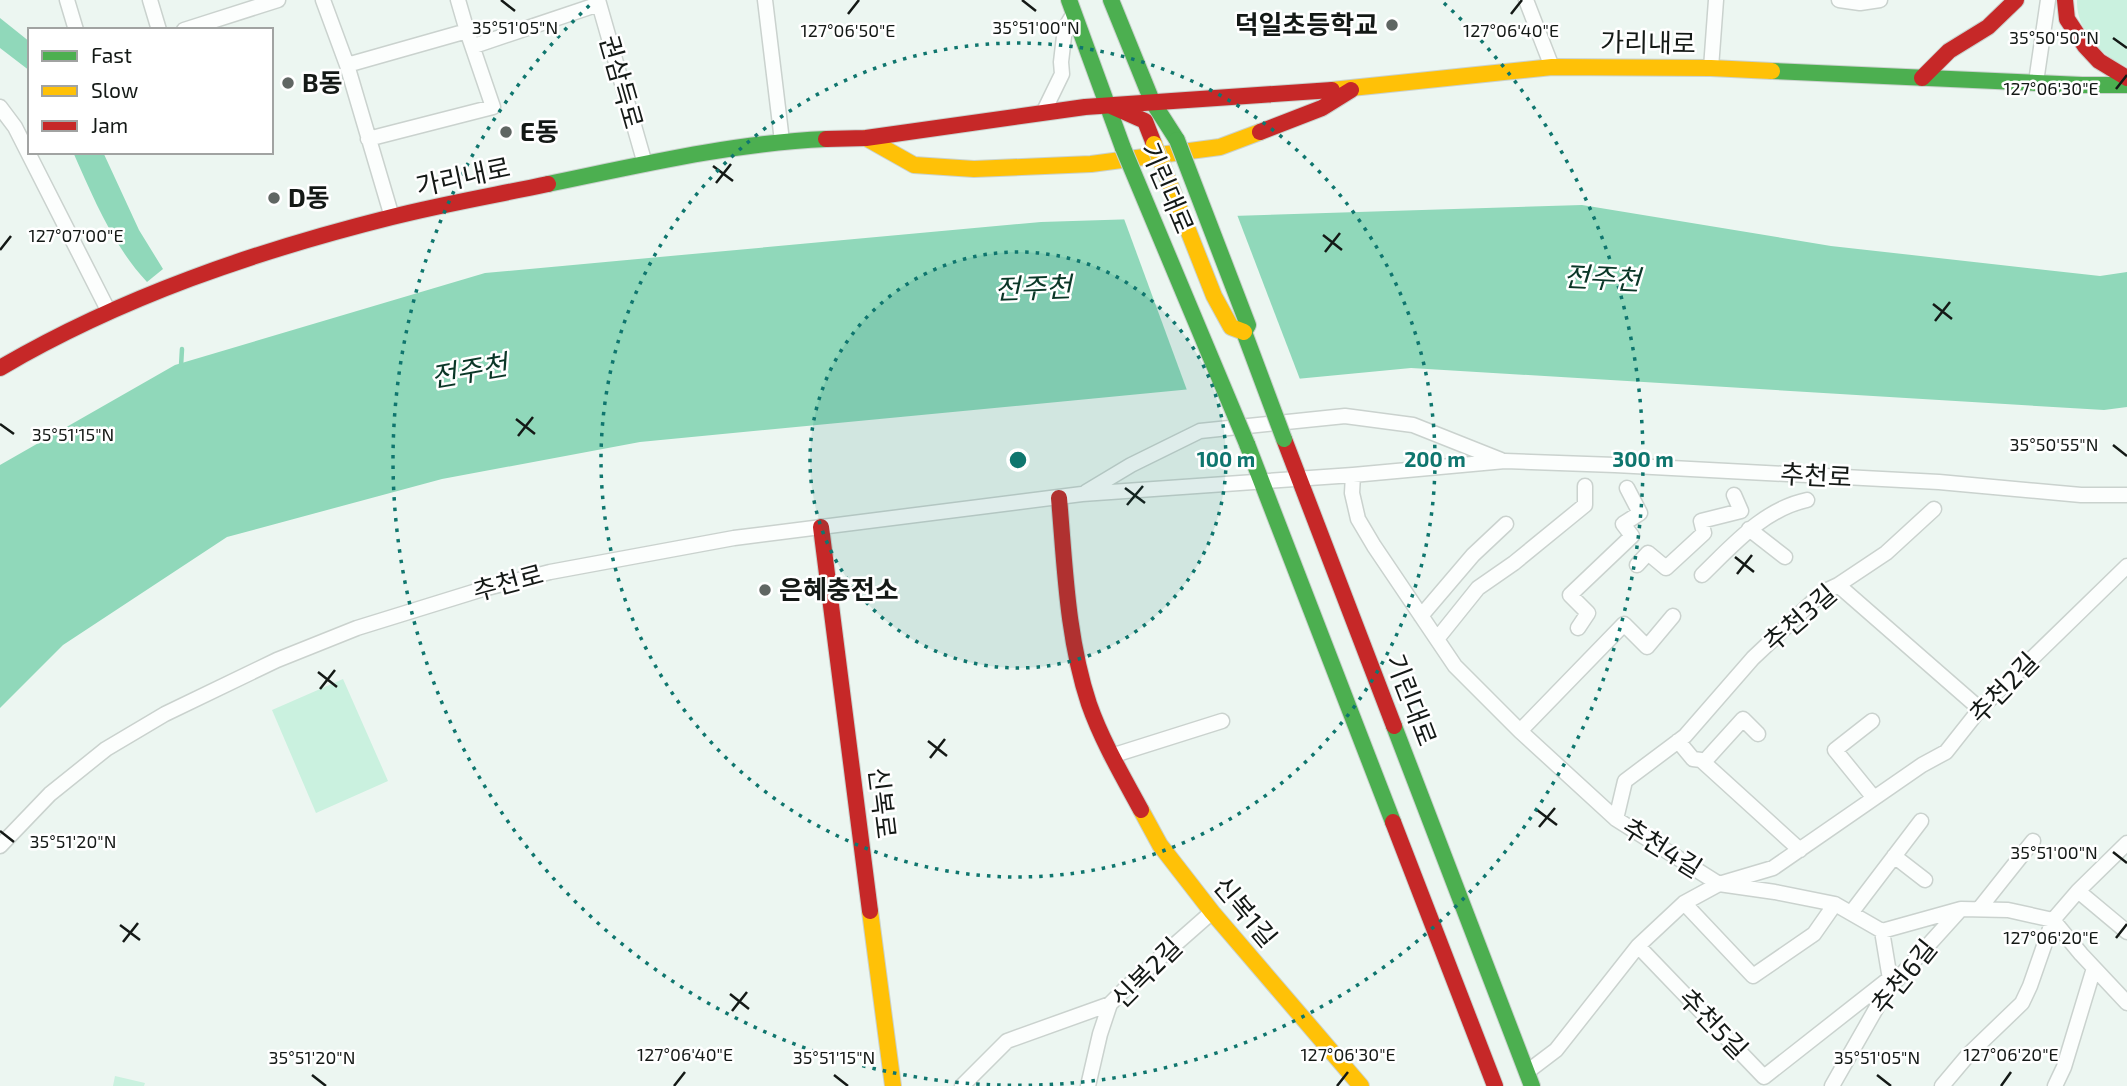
<svg xmlns="http://www.w3.org/2000/svg" width="2127" height="1086" viewBox="0 0 2127 1086" font-family="'Exo 2','Noto Sans KR',sans-serif">
	<rect width="100%" height="100%" fill="#ecf6f1"/>
	<path fill="#caf1df" d="M2077 0H2127V67C2101 55 2076 31 2077 0Z
		M343 679 388 781 316 813 272 710Z
		M115 1076 145 1083 144 1086H113Z"/>
	<path fill="#90d8ba" d="M0 18 30 42V71L0 48Z
		M73 152H103L139 230 163 269 147 282C113 246 93 197 73 152Z
		M1582 205 1831 246 2100 276 2127 272V407L2104 410 1411 368 640 442 442 479 227 537 63 645 0 708V465L175 365 485 273 1041 222Z"/>
	<path fill="#ecf6f1" d="M1236 212 1301 382 1188 393 1123 216Z"/>
	<g fill="none" stroke-linecap="round" stroke-linejoin="round">
		<path stroke="#90d8ba" stroke-width="4.5" d="M181 366 182 349"/>
		<g stroke="#cad2ce" stroke-width="17">
			<path id="street" d="M67 0 76 30
				M150 0 159 30
				M323 0 347 65 392 217
				M598 0 645 164
				M765 0 782 141
				M1526 0 1552 67
				M1839 0 1860 3 1880 0
				M184 30 278 0
				M474 46 599 4
				M347 65 467 31 458 0
				M1711 68 1716 0
				M2036 82 2048 0
				M0 107 15 127 109 312
				M1044 111 1062 74 1061 62 1065 28 1074 13
				M368 139 493 107 467 31
				M1353 475 1352 493 1358 519 1374 546 1455 666 1520 731 1616 819 1719 884 1775 892 1835 904 1882 931 1961 909 2008 910 2053 920
				M1086 492 1131 465 1200 431 1345 416 1413 425 1501 460
				M1749 529 1785 557
				M1637 565 1648 553 1666 568 1704 533 1701 521 1741 511 1734 495
				M1702 575C1733 545 1764 509 1807 500
				M1838 585 1980 709
				M1421 616 1473 555 1506 524
				M1578 628 1588 613 1570 595 1632 536 1623 524 1640 513 1627 488
				M1437 639 1478 588 1514 563 1585 505V486
				M1872 721 1835 750 1874 798
				M1520 731 1624 624 1647 647 1673 616
				M1678 741 1693 759 1701 760 1800 850
				M1111 756 1222 721
				M1704 762 1743 719 1758 734
				M1616 819 1625 781 1685 736 1753 658 1823 592 1838 585 1886 553 1934 509
				M0 846 50 794 106 749 165 714 277 660 357 628 483 589 550 572 734 538 1082 494 1353 475 1505 461 1615 465 1939 482 2081 495H2127
				M1894 856 1925 880
				M2078 891 2127 932
				M1684 903 1753 976 1814 934 1835 904
				M1979 909 2033 841
				M1851 913 1921 821
				M2053 920 2081 954 2127 1003
				M1882 931 1891 985
				M1638 946 1764 1077 1890 978
				M1527 1072 1556 1050 1638 946 1684 903 1719 884 1773 868 1922 765 1946 752 1980 709 2127 566
				M962 1086 1007 1041 1110 1004
				M1088 1086 1100 1034 1110 1004 1128 986 1212 912
				M1832 1086 1885 993 1960 910
				M1942 1086 1969 1054 2022 1003 2030 986 2053 920 2078 891 2127 843
				M2055 1086 2064 1067 2094 968"/>
		</g>
		<g stroke="#cad2ce" stroke-width="18">
			<path id="fast" d="M1069 0 1123 148
				M1111 0 1152 101 1177 140
				M1772 71 2082 85H2127
				M548 184C640 165 733 143 826 139
				M1247 444 1393 822
				M1394 726 1532 1086"/>
		</g>
		<g stroke="#cad2ce" stroke-width="18">
			<path id="slow" d="M1332 90 1552 67 1711 68 1772 71
				M866 138 914 165 974 169 1091 164 1220 147 1260 132
				M1141 810 1160 845 1212 912 1361 1086
				M870 911 893 1086"/>
		</g>
		<g stroke="#cad2ce" stroke-width="18">
			<path id="jam" d="M2065 0 2067 19 2085 46 2099 61 2127 78
				M1922 78 1949 51 1988 27 2016 0
				M1111 106 1145 121 1154 144
				M1260 132 1322 108 1351 90
				M826 139 866 138 1085 107 1332 90
				M0 368C121 297 256 251 392 217 443 204 496 195 548 184
				M1284 439 1394 726
				M1059 498C1065 567 1067 638 1089 704 1102 741 1122 775 1141 810
				M821 527 870 911
				M1393 822 1495 1086"/>
		</g>
		<use href="#street" stroke="#fcfefd" stroke-width="14"/>
		<use href="#fast" stroke="#4caf50" stroke-width="16"/>
		<use href="#slow" stroke="#ffc107" stroke-width="16"/>
		<use href="#jam" stroke="#c62828" stroke-width="16"/>
		<g stroke="#cad2ce" stroke-width="18" stroke-linecap="butt">
			<path id="fast-bridge" d="M1177 140 1248 325 1244 332 1284 439
				M1123 148 1247 444"/>
		</g>
		<g stroke="#cad2ce" stroke-width="18" stroke-linecap="butt">
			<path id="slow-bridge" d="M1154 144 1214 296 1231 327 1244 332"/>
		</g>
		<use href="#fast-bridge" stroke="#4caf50" stroke-width="16"/>
		<use href="#slow-bridge" stroke="#ffc107" stroke-width="16"/>
	</g>
	<path fill="none" stroke="#141916" stroke-width="2.5" d="M501 0 515 11M1022 0 1036 11M848 14 859 0M1511 14 1522 0M2113 38 2127 48M2116 89 2127 75M713 166 733 181M716 183 731 164M1323 235 1342 250M0 250 11 236M1325 252 1340 233M1933 304 1952 319M1935 321 1950 302M516 419 535 434M0 424 14 434M518 436 533 417M2113 445 2127 456M1125 488 1145 503M1127 505 1143 486M1735 557 1754 572M1737 574 1752 555M318 672 337 687M320 689 335 670M928 741 947 756M930 758 945 739M1537 810 1557 825M1539 827 1555 808M0 831 14 842M2113 852 2127 863M120 925 140 940M2116 938 2127 924M123 942 138 923M730 994 749 1009M732 1011 747 992M312 1075 326 1086M834 1075 848 1086M1877 1075 1891 1086M674 1086 685 1072M1337 1086 1348 1072M2001 1086 2011 1072"/>
	<circle cx="1018" cy="460" r="208" fill="#0f766e" fill-opacity=".12"/>
	<g fill="none" stroke="#0f766e" stroke-width="3.5" stroke-dasharray="3.5 7">
		<circle cx="1018" cy="460" r="208"/>
		<circle cx="1018" cy="460" r="417"/>
		<path d="M1444 3A625 625 0 1 1 592 3"/>
	</g>
	<g fill="#606663" stroke="#fff" stroke-width="2.5">
		<circle cx="1392" cy="25" r="7"/>
		<circle cx="288" cy="83" r="7"/>
		<circle cx="506" cy="132" r="7"/>
		<circle cx="274" cy="198" r="7"/>
		<circle cx="765" cy="590" r="7"/>
	</g>
	<g text-anchor="middle" stroke-width="5" stroke-linejoin="round" paint-order="stroke">
		<g font-size="26" font-weight="bold" fill="#141916" stroke="#fff" text-anchor="start">
			<text x="1378" y="34" text-anchor="end">덕일초등학교</text>
			<text x="302" y="92">B동</text>
			<text x="520" y="141">E동</text>
			<text x="288" y="207">D동</text>
			<text x="779" y="599">은혜충전소</text>
		</g>
		<g font-size="26" fill="#141916" stroke="#fff">
			<text transform="translate(1648 43) rotate(1)" y="9">가리내로</text>
			<text transform="translate(621 82) rotate(74)" y="9">권삼득로</text>
			<text transform="translate(463 177) rotate(-12)" y="9">가리내로</text>
			<text transform="translate(1167 188) rotate(67)" y="9">기린대로</text>
			<text transform="translate(1816 476) rotate(3)" y="9">추천로</text>
			<text transform="translate(508 583) rotate(-15)" y="9">추천로</text>
			<text transform="translate(1800 618) rotate(-41)" y="9">추천3길</text>
			<text transform="translate(2004 688) rotate(-46)" y="9">추천2길</text>
			<text transform="translate(1411 700) rotate(69)" y="9">기린대로</text>
			<text transform="translate(882 803) rotate(83)" y="9">신복로</text>
			<text transform="translate(1662 848) rotate(32)" y="9">추천4길</text>
			<text transform="translate(1245 912) rotate(50)" y="9">신복1길</text>
			<text transform="translate(1147 973) rotate(-45)" y="9">신복2길</text>
			<text transform="translate(1904 977) rotate(-51)" y="9">추천6길</text>
			<text transform="translate(1713 1024) rotate(46)" y="9">추천5길</text>
		</g>
		<g font-size="28" font-style="italic" fill="#0a3727" stroke="#fff">
			<text transform="translate(1602 278) rotate(3)" y="10">전주천</text>
			<text transform="translate(1033 288) rotate(-2)" y="10">전주천</text>
			<text transform="translate(469 371) rotate(-10)" y="10">전주천</text>
		</g>
	</g>
	<g font-size="18" text-anchor="middle" fill="#141916" stroke="#fff" stroke-width="5" stroke-linejoin="round" paint-order="stroke">
		<text x="515" y="34">35°51'05"N</text>
		<text x="1036" y="34">35°51'00"N</text>
		<text x="848" y="37">127°06'50"E</text>
		<text x="1511" y="37">127°06'40"E</text>
		<text x="2054" y="44">35°50'50"N</text>
		<text x="2051" y="95">127°06'30"E</text>
		<text x="76" y="242">127°07'00"E</text>
		<text x="73" y="441">35°51'15"N</text>
		<text x="2054" y="451">35°50'55"N</text>
		<text x="73" y="848">35°51'20"N</text>
		<text x="2054" y="859">35°51'00"N</text>
		<text x="2051" y="944">127°06'20"E</text>
		<text x="685" y="1061">127°06'40"E</text>
		<text x="1348" y="1061">127°06'30"E</text>
		<text x="2011" y="1061">127°06'20"E</text>
		<text x="312" y="1064">35°51'20"N</text>
		<text x="834" y="1064">35°51'15"N</text>
		<text x="1877" y="1064">35°51'05"N</text>
	</g>
	<circle cx="1018" cy="460" r="10" fill="#0f766e" stroke="#fff" stroke-width="3.5"/>
	<g font-size="21" text-anchor="middle" font-weight="bold" fill="#0f766e" stroke="#fff" stroke-width="5" stroke-linejoin="round" paint-order="stroke">
		<text x="1226" y="467">100 m</text>
		<text x="1435" y="467">200 m</text>
		<text x="1643" y="467">300 m</text>
	</g>
	<rect x="28" y="28" width="245" height="126" fill="#ffffff" stroke="#a1a3a2" stroke-width="2"/>
	<rect x="42" y="51" width="35" height="10" fill="#4caf50" stroke="#a1a3a2" stroke-width="2"/>
	<text x="91" y="63" font-size="21" fill="#141916">Fast</text>
	<rect x="42" y="86" width="35" height="10" fill="#ffc107" stroke="#a1a3a2" stroke-width="2"/>
	<text x="91" y="98" font-size="21" fill="#141916">Slow</text>
	<rect x="42" y="121" width="35" height="10" fill="#c62828" stroke="#a1a3a2" stroke-width="2"/>
	<text x="91" y="133" font-size="21" fill="#141916">Jam</text>
</svg>
